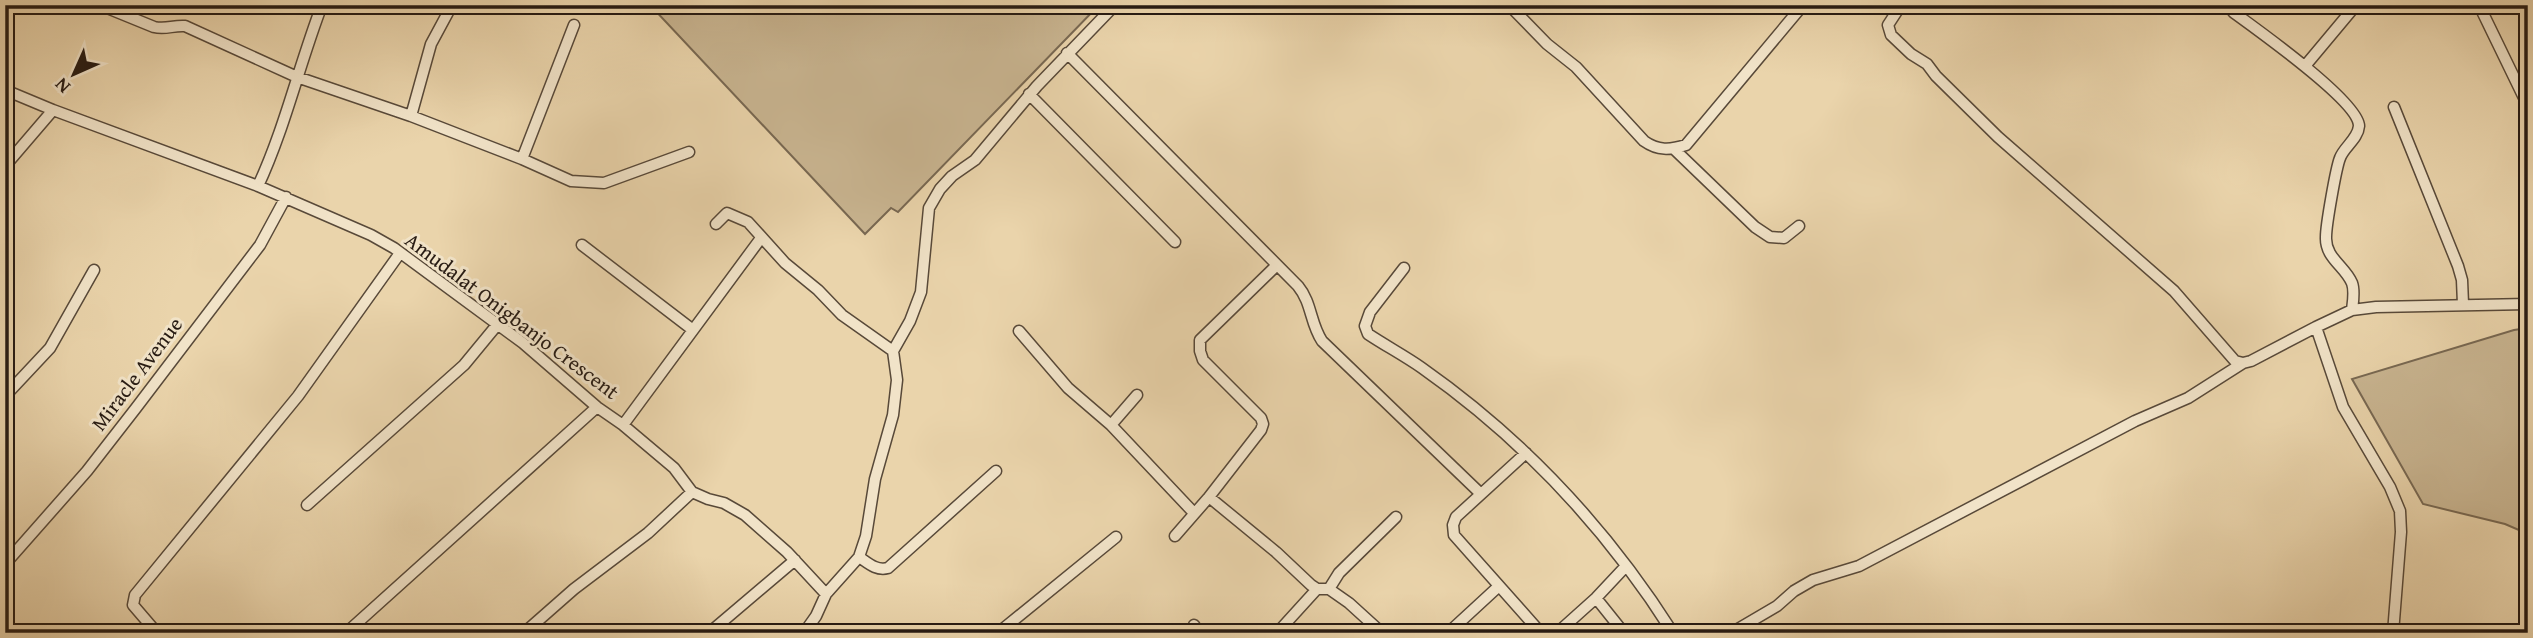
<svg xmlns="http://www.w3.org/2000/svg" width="2533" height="638" viewBox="0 0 2533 638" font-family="'Gentium Book Plus',serif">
	<rect width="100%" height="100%" fill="#ead4ab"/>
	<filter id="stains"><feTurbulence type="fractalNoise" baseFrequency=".00286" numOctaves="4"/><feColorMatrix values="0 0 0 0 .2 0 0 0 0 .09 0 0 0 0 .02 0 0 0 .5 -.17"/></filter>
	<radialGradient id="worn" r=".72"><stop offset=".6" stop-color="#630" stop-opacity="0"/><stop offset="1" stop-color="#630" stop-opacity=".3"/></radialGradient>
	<path fill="#c9b591" stroke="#786852" stroke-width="2" d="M650 5H1099L898 212 891 208 865 234Z
		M2528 328V534L2505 524 2423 504 2352 379 2514 330Z"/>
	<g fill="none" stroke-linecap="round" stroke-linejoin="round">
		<g stroke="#584939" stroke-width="13">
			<path id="street" d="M100 5 154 27C166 30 173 25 185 26L297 77 411 116 522 159 571 181 604 183 689 152
				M1509 5 1547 44 1576 67 1644 141C1658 151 1670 150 1686 145L1803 5
				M1901 5 1888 25 1891 35 1911 54 1927 64 1936 76 1998 137 2174 291 2235 361 2243 363 2251 361 2316 327
				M2479 5 2528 106
				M2233 12C2255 28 2359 102 2359 126 2358 139 2344 147 2340 158 2336 168 2326 225 2326 237 2325 258 2345 266 2352 283 2355 291 2353 301 2352 310
				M1067 53 1298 286C1312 303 1310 323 1322 341L1481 494
				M2305 66 2356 5
				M5 90 53 110 258 186 371 235 394 248 523 343 597 407 623 425 761 238
				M1029 94 1175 242
				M2394 107 2458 266 2462 280 2463 304
				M411 116 431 44 452 5
				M1674 149 1755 227 1770 237 1784 238 1799 226
				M522 159 574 25
				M5 166 53 110
				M258 186C285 128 299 65 322 5
				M716 224 727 213 748 222 785 263 818 290 842 315 893 351
				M582 245 693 330
				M1404 268 1370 312 1365 326 1368 334C1386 346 1405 356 1422 368 1523 439 1607 529 1673 633
				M1019 331 1068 388 1111 425 1194 513
				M5 396 50 348 94 270
				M1111 425 1137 395
				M1526 453 1456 517 1453 525 1454 535 1541 633
				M692 492 708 499 724 503 745 515 787 552 826 594
				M1209 497 1276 552 1311 585 1317 589H1329L1349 603 1382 633
				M307 505 464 365 497 325
				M1175 536 1209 497 1261 430 1263 424 1261 418 1203 360 1200 351V340L1276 266
				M859 557C868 563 876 571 888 568L996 471
				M5 564 87 471 136 408 260 245 286 197
				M1329 589 1339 573 1396 517
				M1596 598 1624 633
				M1194 625 1199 633
				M157 633 133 605 135 595 298 396 400 253
				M346 633 597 407
				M524 633 574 589 648 533 692 492 674 468 623 425
				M709 633 795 560
				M804 633 816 616 826 594 859 557 866 536 875 479 893 415 897 380 893 351 910 321 921 292 929 208 940 189 952 176 975 160 1037 86 1115 5
				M998 633 1116 537
				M1277 633 1317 589
				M1448 633 1499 586
				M1557 633 1596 598 1626 566
				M1731 633 1777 606 1794 591 1813 580 1859 566 2135 421 2188 398 2243 363
				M2393 633 2401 532 2400 511 2390 487 2343 407 2316 327 2352 310 2376 307 2528 304"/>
		</g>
		<use href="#street" stroke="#f1e3c8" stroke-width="10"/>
	</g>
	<g text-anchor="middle" stroke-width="6" stroke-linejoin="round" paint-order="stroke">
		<g font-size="21" fill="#271b13" stroke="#f1e3c8">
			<text transform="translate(512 316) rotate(37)" y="7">Amudalat Onigbanjo Crescent</text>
			<text transform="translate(137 374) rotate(-53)" y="7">Miracle Avenue</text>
		</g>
	</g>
	<rect width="2533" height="638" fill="none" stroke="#ead4ab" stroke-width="28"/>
	<rect x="7" y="7" width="2519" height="624" fill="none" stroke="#271b13" stroke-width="3.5"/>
	<rect x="14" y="14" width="2505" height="610" fill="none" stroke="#271b13" stroke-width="2"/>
	<g transform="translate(74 74) rotate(225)" stroke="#f1e3c8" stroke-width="5" paint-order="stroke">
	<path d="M0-5L12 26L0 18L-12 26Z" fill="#271b13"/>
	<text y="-10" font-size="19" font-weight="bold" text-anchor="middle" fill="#271b13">N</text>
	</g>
	<rect width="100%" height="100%" filter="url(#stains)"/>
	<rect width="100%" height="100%" fill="url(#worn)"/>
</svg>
